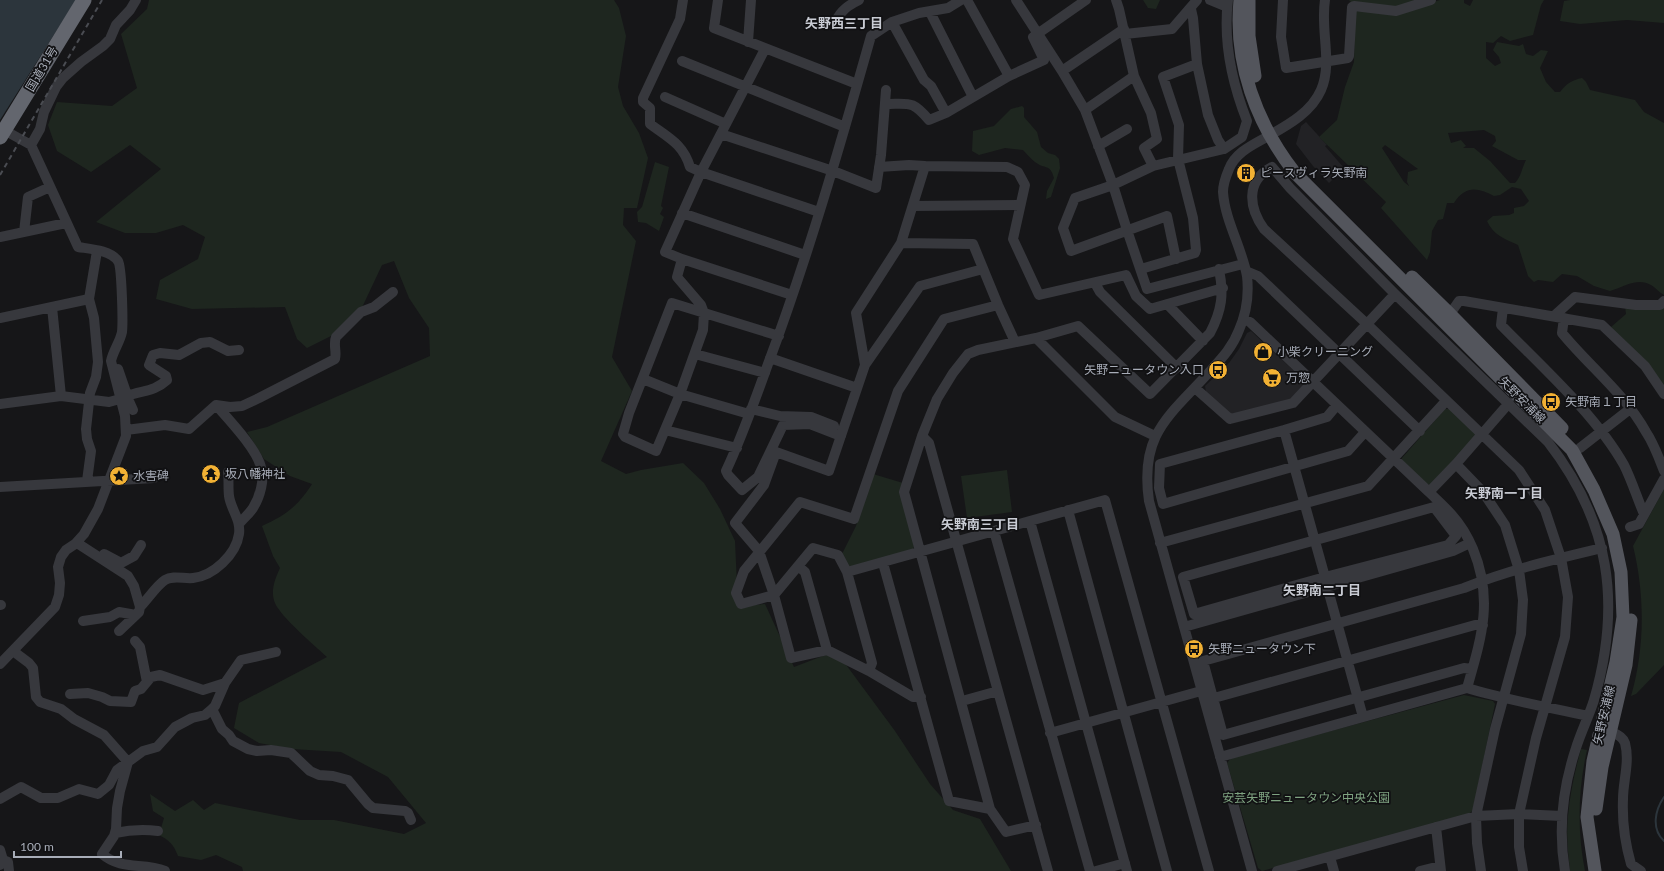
<svg xmlns="http://www.w3.org/2000/svg" width="1664" height="871" viewBox="0 0 1664 871" font-family="Lato,'Noto Sans JP',sans-serif">
	<rect width="100%" height="100%" fill="#161618"/>
	<path fill="#222225" d="M1306 122 1327 145 1325 146 1344 168 1329 183 1313 166 1296 144 1301 126Z
		M1251 331 1305 381V386L1288 401 1230 415 1206 392 1205 386 1229 363 1239 349 1247 333Z"/>
	<path fill="#1e261f" fill-rule="evenodd" d="M149 0H614L619 8 626 36 618 87 623 106 639 133 648 158 637 208H624L623 225 636 241 612 357 632 391 601 461 626 474 641 470 683 463 704 483 720 509 735 541 738 607 765 604 794 667 828 654 844 662 895 731 930 784 953 810 980 819 1011 871H243L242 867 216 855 201 860 178 856C174 845 169 840 159 835L164 818 153 811 150 794 175 811 193 800 204 810 215 803 300 820H334L404 834 426 823 388 777 341 752 292 749 259 743 234 728 239 703 327 657C315 646 280 616 275 603 270 591 275 579 280 568L273 556 262 526C286 515 298 506 312 484L290 476 264 459 247 432 267 427 430 356 429 328 409 298 394 261 382 265 358 316 331 336 307 348 297 339 285 307 192 309 156 299 160 280 198 259 205 237 183 225 156 233H125L96 222 161 169 130 145 91 172 57 151 48 125 57 102 112 106 137 88 121 34 147 9Z
		M1143 0H1160L1156 9 1148 8Z
		M1349 0H1422L1393 9 1351 2Z
		M1440 0H1464V3L1470 6 1473 0H1544L1541 5 1533 35 1510 41 1501 36 1493 43 1486 42V58L1495 66 1501 63 1499 57 1493 50 1497 42 1519 46 1523 44 1526 54 1533 56 1541 50 1548 51 1540 68 1546 82 1555 92H1560C1566 84 1572 80 1582 78L1586 82 1590 90 1635 100 1644 112 1664 123V295C1660 293 1656 288 1651 285 1638 277 1623 287 1610 291L1594 286 1577 276 1562 274 1553 282 1538 280 1534 282 1528 276 1518 245C1505 239 1493 235 1487 221L1493 216 1509 215 1514 213V208L1524 206 1529 201 1521 189 1512 187 1500 195 1494 196C1477 187 1465 186 1454 203H1447L1443 219 1438 220 1432 231 1430 252 1427 260 1381 208 1386 202 1319 137 1337 120 1345 87 1354 62 1355 11 1394 13ZM1484 130 1495 136 1496 141 1492 146 1518 160H1526C1521 170 1522 175 1515 183H1510L1490 161 1474 148H1463L1466 146 1461 140 1451 143 1448 133ZM1385 145 1418 169 1408 172 1407 182 1409 186 1404 182 1382 148Z
		M1570 0H1664V23L1627 20 1580 24 1560 21 1564 1Z
		M1022 106 1024 108V117L1037 132 1041 147 1048 153 1055 155 1059 159 1060 168 1051 197 1046 199 1047 191 1054 178C1050 163 1045 170 1035 162 1031 159 1027 154 1023 150L1005 148 979 155 972 151 973 131 994 126 1011 109Z
		M655 162 669 167 661 206 663 208 660 214 664 217 659 231 646 223 638 222 637 212 642 207Z
		M1625 306 1664 307V388L1611 327 1626 314Z
		M1445 409H1450L1475 432V438L1430 485 1425 484 1402 462V458Z
		M1007 470 1012 512 967 518 961 476Z
		M873 474 903 483 914 547 912 551 851 568 846 565 842 554 856 526Z
		M1664 489V665L1636 694 1631 696C1645 648 1645 595 1633 546Z
		M1464 695 1493 701 1495 704 1473 810 1469 814 1262 871 1258 868 1227 763 1231 758Z
		M1581 749 1587 750C1578 790 1577 831 1585 871H1570C1568 853 1566 834 1568 816 1570 793 1575 771 1581 749Z"/>
	<path fill="#2c353c" d="M0 0H76L0 120Z"/>
	<g fill="none" stroke-linecap="round" stroke-linejoin="round">
		<path stroke="#2c353c" stroke-width="2" d="M1664 797C1655 810 1651 829 1664 841"/>
		<path stroke="#37383d" stroke-width="10" d="M683 0 680 19 643 98V102L650 108V124C669 138 683 144 690 167L701 172 819 212
			M718 0 714 28 857 84
			M967 0 1009 76
			M1016 0 1062 71 1085 110 1113 185 1127 230 1147 289 1243 264
			M1116 0 1119 9 1134 76 1151 113 1157 139 1144 148 1153 166
			M1210 0 1227 7
			M1283 0 1281 37 1286 68 1348 58 1349 56 1352 7 1354 6 1396 11 1431 0
			M930 12 973 97
			M836 21C841 10 849 5 859 0
			M892 22 924 80 931 86 946 113
			M1125 34 1172 29 1197 0
			M748 42 751 0
			M765 49 701 172 665 252 682 259 792 295
			M682 61 845 127
			M1062 71 1124 29
			M665 97 726 124
			M885 104C910 104 912 100 929 120L946 113 1009 76 1044 60 1033 37 1086 0
			M1085 110 1134 76
			M721 134 833 171 876 188 881 155 886 90
			M31 145 40 129 44 112 56 87 63 78 81 62 103 46 110 39 116 25 130 10 136 0
			M1098 146 1127 129
			M1224 149 1242 137 1247 121C1232 83 1223 41 1228 0
			M879 167 909 165 925 166
			M913 206 1020 205
			M682 213 805 255
			M24 232 28 197 50 187
			M0 237 66 223
			M901 243 973 244 998 305 1015 342
			M682 259 677 277 701 305 704 313 703 330 680 394 656 451 625 437 623 434 629 413 672 303 779 336
			M1176 259 1167 216 1071 251 1063 228 1075 198 1113 185 1153 166 1224 149 1218 140 1208 115 1197 64 1193 18 1191 9
			M1141 269 1195 253 1196 250 1193 218 1178 159 1179 125 1163 77 1197 64
			M1246 271 1258 276 1420 431
			M1095 283 1100 292 1177 368
			M1168 305 1203 341
			M52 307 61 396
			M1503 308 1501 325C1541 366 1596 415 1624 465 1632 481 1637 498 1644 514
			M1450 314 1459 301H1464L1602 325 1645 366 1664 394
			M1554 316 1575 297 1636 305H1660L1664 301
			M0 318 89 299
			M1564 318 1562 333C1589 366 1625 394 1646 432 1654 444 1659 458 1664 471
			M1243 319 1250 322 1429 492C1437 500 1445 507 1452 515 1461 525 1468 537 1473 549 1494 600 1481 639 1467 688
			M1036 338 1078 326 1150 394 1210 333C1222 310 1224 294 1219 269
			M695 354 765 373
			M770 358 857 388
			M865 365 856 313 901 243 925 166 1007 167 1018 172 1025 185 1013 239 1039 295 1126 275 1136 296 1150 309 1223 288
			M118 369 129 401 133 410
			M643 379 680 394 749 414
			M1195 388 1230 419 1293 403 1395 294
			M127 396C143 390 154 392 167 380L166 376 149 365 153 355 160 353 179 355 201 343 210 342 228 351 239 350
			M0 404 61 396 109 402 120 399
			M216 405 230 407 242 406 259 398 335 359C337 352 333 344 336 337L361 312 374 307 393 292
			M1337 405 1327 417 1284 430 1160 464 1159 488 1163 504 1348 451 1365 432
			M751 409 780 416 811 417 834 426
			M126 430 165 425 189 429 216 405C229 420 256 448 261 467 265 479 260 497 253 508 249 514 243 519 239 524
			M665 430 737 448
			M1284 430 1325 577
			M841 436 810 424 783 425 758 477 742 490 728 475 726 471C742 437 755 400 768 364 808 257 840 146 871 36L892 22 919 13 948 8 961 0
			M922 436 929 443 1048 871
			M1580 448 1630 409
			M1456 464 1483 492 1505 525 1519 570 1523 600 1521 634 1495 729 1476 816 1477 843 1481 871
			M87 481 91 451 87 439 86 429 90 393 96 377 98 362 94 318 89 299 97 251
			M0 487 154 478
			M1429 492 1456 464 1509 403
			M1434 507 1456 536 1448 545 1325 577 1194 614 1183 577Z
			M1068 510 1167 871
			M1030 521 1127 871
			M1630 527 1639 524 1664 479
			M994 531 1090 871
			M77 543 128 576 134 586 140 607 139 612 119 631
			M1160 543 1368 486 1446 401
			M104 554 121 563 134 556 141 545
			M883 563 949 801 990 809 1006 832 1036 825
			M798 566 805 572 827 650 869 671 913 697H921
			M847 572 1105 500 1209 871
			M1327 586 1363 717
			M0 605H1
			M140 607C147 600 157 585 165 580 173 575 184 579 193 578 213 576 236 555 239 534 241 519 231 510 229 496 228 488 229 480 228 472
			M83 621 110 617 119 612 136 615
			M1184 627 1453 551 1470 543
			M135 641 140 647 147 682
			M827 650 791 658 774 595 759 551 735 523 764 485 776 452 829 471 865 365 920 286 983 269
			M13 651 29 663 33 668 36 697 40 702 61 709 74 719 104 735 128 762
			M0 664 55 607 59 595 60 583 58 567 61 557 66 550 75 544 84 534 98 509 126 436 125 416 111 361C113 351 120 342 122 332 123 323 122 267 118 261 110 250 90 249 78 247L31 145 4 130
			M1472 669 1464 668 1223 735 1203 661 1464 588C1508 570 1556 559 1602 548
			M869 671 872 663 847 572 838 555 813 548 774 595 741 604 736 593 744 571 800 502 854 519 898 391 944 319 998 305
			M70 694 88 693 102 697 110 701 131 702 135 691 141 689 151 677 160 675 203 690 225 683
			M1214 698 1475 625H1483
			M962 701 998 691
			M212 709 222 729 229 735 233 741 248 749 257 751 271 750 291 753 310 771 319 775 333 776 348 780 368 804 373 808 405 811 408 813 411 820
			M1611 732C1617 734 1623 737 1625 743 1630 762 1623 781 1623 799 1622 822 1625 843 1631 864L1641 871
			M1050 733 1201 691
			M1220 757 1467 688C1507 700 1547 707 1588 716
			M128 762 120 791 117 808 116 829 114 836 102 854C122 871 143 862 165 871
			M0 799 21 787 41 798H58L79 789 98 794 109 785 117 770 143 751 157 747 175 727 192 718 205 715 212 709 215 706 225 683 241 660 276 652
			M990 809 904 492 922 436 937 399 953 373 968 354 978 350 1036 338 1115 417 1155 436
			M1436 827 1441 871
			M115 833C129 830 143 829 158 831
			M0 850 3 860 0 865
			M1330 857 1334 871
			M3 860 8 862 9 871
			M1096 871 1125 863
			M1252 871 1149 501C1139 432 1171 415 1212 369 1223 357 1233 346 1239 330 1246 314 1249 294 1247 276 1242 248 1225 221 1223 192 1223 184 1226 176 1229 169 1236 151 1255 144 1270 135 1290 124 1312 111 1321 90 1333 63 1320 30 1325 0
			M1277 871 1476 816 1519 814 1562 816
			M1420 871 1440 866
			M1523 871 1519 847V814L1536 738 1565 637 1568 597 1561 558 1545 510 1519 470 1367 324 1264 229C1249 208 1245 181 1272 167L1290 188 1395 294 1548 442C1610 522 1622 603 1594 700 1589 716 1581 732 1576 748 1563 787 1558 830 1565 871"/>
		<path stroke="#53555c" stroke-width="13" d="M1240 0C1234 63 1256 123 1295 173L1572 450 1594 490 1613 534 1621 572 1623 617 1616 662 1593 761 1587 817 1595 871
			M1249 0V36L1255 76
			M1412 277 1450 314 1562 428
			M1596 809 1602 767 1626 665 1631 620"/>
		<path stroke="#63666e" stroke-width="15" d="M0 137 84 0"/>
		<path stroke="#4a4c52" stroke-width="2" stroke-dasharray="5 4" stroke-linecap="butt" d="M0 175 102 0"/>
	</g>
	<defs>
		<g id="building-disc" transform="scale(1)"><circle r="9.5" fill="#f2b134" stroke="#111113"/><path d="M-4-6H4V6H1V3H-1V6H-4ZM-2.5-4.3h1.7v1.8h-1.7ZM.8-4.3h1.7v1.8H.8ZM-2.5-1h1.7V.8h-1.7ZM.8-1h1.7V.8H.8Z" fill="#111"/></g>
		<g id="shop-disc" transform="scale(1)"><circle r="9.5" fill="#f2b134" stroke="#111113"/><path d="M-5-2.5h2.3a2.7 3.5 0 0 1 5.4 0H5L5.5 6h-11ZM-1.5-2.5h3a1.5 2.3 0 0 0-3 0Z" fill="#111"/></g>
		<g id="bus-disc" transform="scale(1)"><circle r="9.5" fill="#f2b134" stroke="#111113"/><path d="M-5-6H5V4H4V6H2V4H-2V6H-4V4H-5ZM-3.5-4V0h7V-4ZM-3.5 1.2v1.5H-2V1.2ZM2 1.2v1.5H3.5V1.2Z" fill="#111"/></g>
		<g id="supermarket-disc" transform="scale(1)"><circle r="9.5" fill="#f2b134" stroke="#111113"/><path d="M-6-5.5h2.5l.6 2H6L4.5 2H-2.5L-4.4-4H-6ZM-1.5 3.2a1.3 1.3 0 1 0 .1 0ZM3 3.2a1.3 1.3 0 1 0 .1 0Z" fill="#111"/></g>
		<g id="temple-disc" transform="scale(1)"><circle r="9.5" fill="#f2b134" stroke="#111113"/><path d="M0-6L5-2H3V0L6.5 2.5H4V6H1.5V3h-3V6H-4V2.5H-6.5L-3 0V-2H-5Z" fill="#111"/></g>
		<g id="sight-disc" transform="scale(1)"><circle r="9.5" fill="#f2b134" stroke="#111113"/><path d="M0-6L1.8-2.2L6-1.7L2.9 1.2L3.7 5.4L0 3.3L-3.7 5.4L-2.9 1.2L-6-1.7L-1.8-2.2Z" fill="#111"/></g>
	</defs>
	<g fill-rule="evenodd">
		<use href="#building-disc" x="1246" y="173"/>
		<use href="#shop-disc" x="1263" y="352"/>
		<use href="#bus-disc" x="1218" y="370"/>
		<use href="#supermarket-disc" x="1272" y="378"/>
		<use href="#bus-disc" x="1551" y="402"/>
		<use href="#temple-disc" x="211" y="474"/>
		<use href="#sight-disc" x="119" y="476"/>
		<use href="#bus-disc" x="1194" y="649"/>
	</g>
	<g text-anchor="middle" stroke-width="3.5" stroke-linejoin="round" paint-order="stroke">
		<g font-size="12" fill="#a8adb8" stroke="#111113">
			<text transform="translate(42 69) rotate(-59)" y="4">国道31号</text>
			<text transform="translate(1522 400) rotate(45)" y="4">矢野安浦線</text>
			<text transform="translate(1604 715) rotate(-77)" y="4">矢野安浦線</text>
		</g>
		<g font-size="12" fill="#a8adb8" stroke="#111113" text-anchor="start">
			<text x="1260" y="177">ピースヴィラ矢野南</text>
			<text x="1277" y="356">小柴クリーニング</text>
			<text x="1204" y="374" text-anchor="end">矢野ニュータウン入口</text>
			<text x="1286" y="382">万惣</text>
			<text x="1565" y="406">矢野南１丁目</text>
			<text x="225" y="478">坂八幡神社</text>
			<text x="133" y="480">水害碑</text>
			<text x="1208" y="653">矢野ニュータウン下</text>
		</g>
		<g font-size="12" fill="#7fa381" stroke="#111113">
			<text x="1306" y="802">安芸矢野ニュータウン中央公園</text>
		</g>
		<g font-size="13" font-weight="bold" fill="#c9ccd4" stroke="#111113">
			<text x="844" y="28">矢野西三丁目</text>
			<text x="1504" y="498">矢野南一丁目</text>
			<text x="980" y="529">矢野南三丁目</text>
			<text x="1322" y="595">矢野南二丁目</text>
		</g>
	</g>
	<path d="M14 851v6h107v-6" fill="none" stroke="#a8adb8" stroke-width="2"/>
	<text x="20" y="851" font-size="12" fill="#a8adb8" stroke="#111113" stroke-width="3" paint-order="stroke">100 m</text>
</svg>
